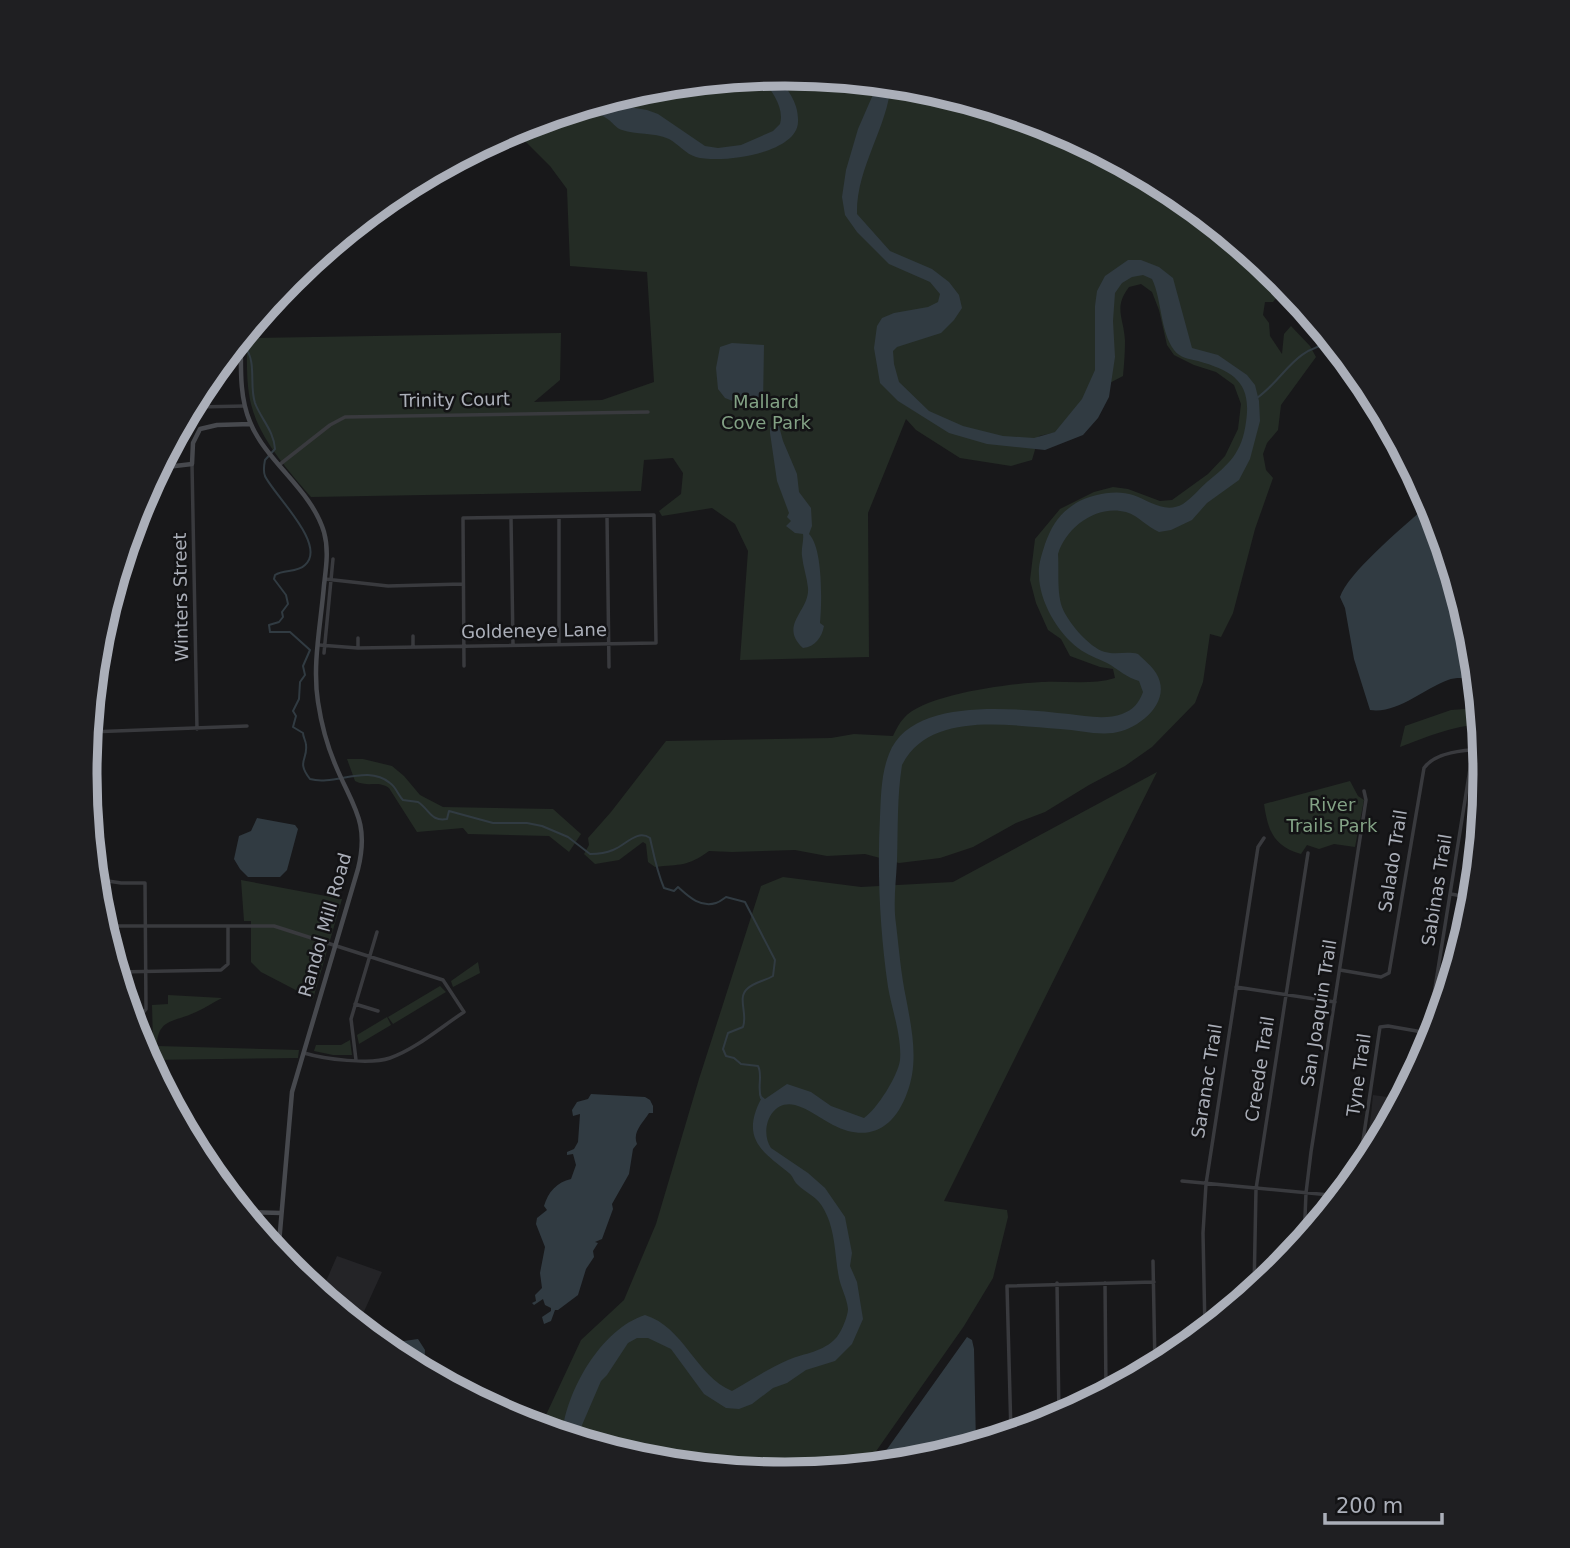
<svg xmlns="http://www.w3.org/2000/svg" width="1570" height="1548" viewBox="0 0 1570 1548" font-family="'DejaVu Sans',sans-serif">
	<rect width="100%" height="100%" fill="#18181a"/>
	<path fill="#242427" d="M1373 1095 1402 1099 1363 1169 1371 1115Z
		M337 1256 382 1272 361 1318 350 1319 320 1295Z"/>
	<path fill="#242c25" d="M785 74 922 87 1053 127 1175 192 1281 279 1285 287 1273 302H1265L1263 315 1269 323 1270 336 1282 354 1284 334 1291 326 1310 346 1316 357 1281 405 1278 430 1267 443 1263 454 1266 470 1273 478 1255 529 1233 613 1221 637 1210 634 1203 682 1195 703 1152 747 1125 766 1089 785 1045 812 1016 823 973 847 940 858 899 863 865 854 827 856 795 850 732 852 709 851C687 867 680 864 655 867L648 862 646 844 643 842 619 860 595 864 584 854 589 845 588 838 611 812 666 741 831 738 854 734 893 736C896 730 899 723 904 718 924 694 1013 683 1044 682 1068 681 1092 685 1115 678L1113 669 1100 667 1070 656 1061 639 1048 630 1036 603 1030 580 1035 539 1060 509 1094 492 1113 487 1128 489 1160 501 1172 500 1208 474 1225 456 1238 429 1241 404 1234 385 1216 372 1194 365 1174 355 1167 345 1159 310 1152 292 1141 284 1129 287C1113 308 1124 318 1125 341 1125 353 1124 365 1123 376L1100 388 1062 431 1039 436 1032 460 1011 466 960 458 916 430 906 419 868 513 869 657 740 660 748 551 735 524 712 508 662 516 659 511 681 494 683 473 673 458 644 460 641 491 311 497C288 470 260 440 251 404 246 384 247 359 247 338L561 333 560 380 534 402 602 400 654 382 647 272 570 266 567 189 550 166 513 129 649 87Z
		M1479 708 1481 724C1453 726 1426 737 1400 747L1405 726 1451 710Z
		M347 759H363L392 766 404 776 420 795 443 807 553 809 581 834 569 852 549 836 468 834 463 828 417 832 389 788C377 780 369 788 355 781Z
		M1157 772 944 1201 1007 1210 1008 1217 993 1278 964 1326 865 1467 785 1474 648 1461 544 1429 546 1415 581 1340 624 1300 656 1224 699 1079 761 886 783 877 861 887 953 882Z
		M1350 781 1358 796 1364 800 1355 847 1334 844 1319 849 1307 845 1301 854C1273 846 1268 830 1264 804Z
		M241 880 342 899 313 999 261 972 251 962V921H244Z
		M478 962 480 973 453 987 451 981Z
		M440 986 446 992 393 1024 388 1017Z
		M168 995 222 998C214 1002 205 1008 196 1012 176 1022 157 1018 157 1046L299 1050 298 1058 148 1060 138 1042 153 1041 152 1005 168 1004Z
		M387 1017 391 1025 359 1044 357 1035Z
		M350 1040 352 1055H333L314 1051 316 1045H341Z"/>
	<path fill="#313b42" d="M777 74C787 90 799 102 798 122 797 154 720 164 696 157 686 154 678 144 669 139 653 132 636 135 622 130 616 128 614 124 609 120 602 114 589 111 580 108L603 101 617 105 647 110 658 114 705 146 718 148 741 145 773 131 780 124C785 107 770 88 759 76Z
		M878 83 891 84C887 129 856 168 857 214L890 251 932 269 949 282 959 295 962 308 954 320 941 333 897 347 893 351 894 364 899 382 929 411 963 426 1003 436 1034 438 1055 432 1082 399 1095 370V306L1097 291 1105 276 1128 260H1141L1159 267 1173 278 1192 348 1218 355 1247 375 1255 385 1259 401 1260 421 1250 459 1239 480 1207 503 1192 520 1171 530 1159 532C1147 527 1139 516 1126 512 1097 504 1066 527 1058 554 1059 569 1057 589 1061 604 1065 619 1089 648 1105 652 1116 655 1127 651 1138 654 1144 660 1152 666 1156 673 1174 702 1138 730 1113 733 1095 735 1078 730 1060 729 1010 726 930 710 902 765 897 796 898 829 897 861 896 882 893 903 896 924 899 949 901 974 906 998 912 1030 919 1062 907 1093 894 1129 868 1143 833 1125 820 1118 809 1109 795 1105 771 1099 759 1130 771 1148L808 1173 825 1188 845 1217 852 1253 850 1266 857 1282 863 1319 852 1344 835 1361 806 1370 787 1383 773 1388 752 1404 739 1409 726 1408 704 1394 671 1349 648 1338H637L628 1343 607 1375 601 1381 576 1439 562 1435C566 1391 601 1329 645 1315 684 1327 696 1376 732 1391 750 1381 769 1368 788 1360 805 1353 823 1352 836 1338 841 1333 848 1316 848 1309 847 1298 841 1288 839 1278 834 1252 836 1224 819 1202 813 1195 804 1191 798 1185 794 1182 793 1176 789 1173 761 1151 741 1138 761 1099L759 1094 765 1099 787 1084 811 1092 831 1106 864 1118C877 1109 898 1076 900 1060 902 1037 892 1010 888 987 880 931 877 873 880 817 881 796 881 774 889 754 911 695 1019 709 1069 714 1085 716 1106 720 1122 714 1133 710 1139 703 1143 692L1139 681C1127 678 1118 669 1107 663 1097 658 1087 655 1078 648 1058 633 1039 601 1039 575 1038 565 1042 554 1045 544 1052 525 1059 514 1076 503 1091 494 1117 489 1133 495 1150 501 1165 514 1183 504 1192 498 1199 489 1207 482 1229 464 1242 453 1246 422 1252 382 1233 371 1198 361 1189 359 1180 358 1174 350 1160 331 1162 300 1152 279L1143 275 1132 277 1122 283 1115 293 1113 321 1115 357 1109 397 1098 418 1083 435 1045 450 987 444 949 433 898 401 880 383 874 348 877 326 882 318 894 313 928 307 938 302 940 294 930 282 889 264 857 232 845 215 842 197 846 170 858 129Z
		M732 343 764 345 763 404 748 407 725 398 718 389 716 368 720 347Z
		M773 425 779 426 783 441 797 474 799 492 811 508 812 526 809 534C823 548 822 602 820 623L824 626C822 637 815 647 803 648 778 625 810 611 808 588 807 577 803 567 802 556 801 548 804 541 803 534L795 533 786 526 791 521 787 517 789 513 777 481 770 433V428Z
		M1430 503 1472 638 1476 680C1468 678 1456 677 1448 680 1423 689 1398 714 1370 710L1354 659 1345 608 1340 597C1348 572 1408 523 1430 503Z
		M257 818 295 825 298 829 287 870 280 877H248L240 869 234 859 239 836 251 831Z
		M591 1094 645 1097 650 1100 653 1106V1113H649C643 1123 632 1132 637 1144L633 1149 629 1174 612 1204 613 1209 602 1239 595 1242 598 1243 593 1251 594 1257 586 1269 578 1295 558 1310H555L551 1321 544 1324 542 1317 551 1311V1308L545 1305 543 1299 534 1305 532 1303 536 1301 535 1295 542 1288 540 1273 545 1247 536 1224 537 1218 547 1210 544 1206C548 1192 557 1182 571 1179L576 1165 573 1154 567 1155V1152L574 1149 578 1142 580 1114 573 1116 572 1110 577 1102 588 1099Z
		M376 1337 397 1342 418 1339 425 1350 424 1371 395 1356 373 1338Z
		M967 1337 972 1340 974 1349 976 1445 921 1461 875 1466Z"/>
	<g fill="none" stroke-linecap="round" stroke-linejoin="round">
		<path stroke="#313b42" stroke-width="2" d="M245 347C257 362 249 385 255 403 261 419 274 431 275 449L265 460C264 465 263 471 265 476 273 494 328 545 305 565 297 573 284 569 275 575L274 579 286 595 288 604 282 612 283 617 279 622 269 625 270 632H290L310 650 303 666 305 675 300 682 299 699 293 711 296 716 293 727 303 733C303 737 306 741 306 745 308 760 296 761 310 779 335 786 367 764 390 783 396 787 398 795 403 800L418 802C430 810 431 822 447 819L449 811 493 823H527L542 826 568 837 590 854C598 854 606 853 613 850 626 845 637 829 650 838 654 856 657 872 664 888L674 891 678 887C688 896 700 908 716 903 720 902 723 899 726 897L745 902 775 960 773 976C765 981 754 982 747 989 737 998 748 1014 743 1027L728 1033 723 1049 726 1056 734 1058 741 1064 758 1066C763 1075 757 1087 761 1098
			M1257 398C1286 377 1292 349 1333 343"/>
		<path stroke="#393a3e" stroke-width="3.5" d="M189 411 197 407 245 406
			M192 464 197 729
			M279 465 330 425 345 417 648 412
			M607 516 609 667
			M559 517V645
			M511 518 513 645
			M325 579 388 586 462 584
			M413 636V647
			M358 638V648
			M319 645 358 648 656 643 654 515 463 518C463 567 464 616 464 666
			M324 653 333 559
			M89 732 247 726
			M95 879 121 883H145L146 1009 140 1016 130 1017
			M1451 894 1473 898
			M103 926H274L443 980 464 1012C441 1027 416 1049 390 1058 370 1065 324 1059 304 1053
			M1340 970 1381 977 1389 973 1424 768C1435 752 1465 750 1483 749
			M117 972 221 970 228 964V926
			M1236 987 1335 1002
			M355 1004 378 1011
			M1424 1057 1473 750 1472 727
			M356 1060 351 1019 377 932
			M1358 1174 1380 1027 1388 1026 1428 1033
			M1182 1181 1340 1196
			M1304 1241 1306 1193 1311 1152 1366 800 1364 791
			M1153 1261 1155 1367
			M1057 1283 1059 1418
			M1105 1283 1106 1393
			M1254 1291 1256 1189 1308 853
			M1205 1331 1203 1233 1206 1184 1258 847 1264 838
			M1011 1434 1007 1286 1154 1282"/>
		<path stroke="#47494e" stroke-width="4.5" d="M241 338C241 366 239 396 250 422 267 463 311 489 324 532 329 550 326 568 324 585 321 623 312 664 318 702 321 722 327 745 335 764 352 806 370 821 358 869L292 1092 278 1255
			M158 468 192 464 193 443 200 429 217 425 251 424
			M243 1212 281 1213"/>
	</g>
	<g text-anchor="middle" stroke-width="5" stroke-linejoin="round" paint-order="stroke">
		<g font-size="18" fill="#abafb9" stroke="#131315">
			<text transform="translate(455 400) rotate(-1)" y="6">Trinity Court</text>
			<text transform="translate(181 597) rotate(-91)" y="6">Winters Street</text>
			<text transform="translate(534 631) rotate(-1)" y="6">Goldeneye Lane</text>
			<text transform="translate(1393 861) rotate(-81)" y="6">Salado Trail</text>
			<text transform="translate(1437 890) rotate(-81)" y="6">Sabinas Trail</text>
			<text transform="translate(325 925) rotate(-74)" y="6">Randol Mill Road</text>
			<text transform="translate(1319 1013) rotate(-81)" y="6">San Joaquin Trail</text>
			<text transform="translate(1260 1069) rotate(-81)" y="6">Creede Trail</text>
			<text transform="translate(1359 1075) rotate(-82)" y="6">Tyne Trail</text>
			<text transform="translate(1207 1081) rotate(-81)" y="6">Saranac Trail</text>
		</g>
		<g font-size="18" fill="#83a285" stroke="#131315">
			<text x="766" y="408">Mallard<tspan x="766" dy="21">Cove Park</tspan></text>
			<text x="1332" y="811">River<tspan x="1332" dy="21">Trails Park</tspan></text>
		</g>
	</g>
	<path d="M0 0H1570V1548H0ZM97 774a688 688 0 1 1 1376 0a688 688 0 1 1-1376 0Z" fill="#1f1f22" fill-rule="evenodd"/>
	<path fill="none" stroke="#abafb9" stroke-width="9" d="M97 774a688 688 0 1 1 1376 0a688 688 0 1 1-1376 0Z"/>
	<path d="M1325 1513v10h117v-10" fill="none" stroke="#abafb9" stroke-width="3.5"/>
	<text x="1336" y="1513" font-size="21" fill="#abafb9" stroke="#131315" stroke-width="5" paint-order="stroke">200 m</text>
</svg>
